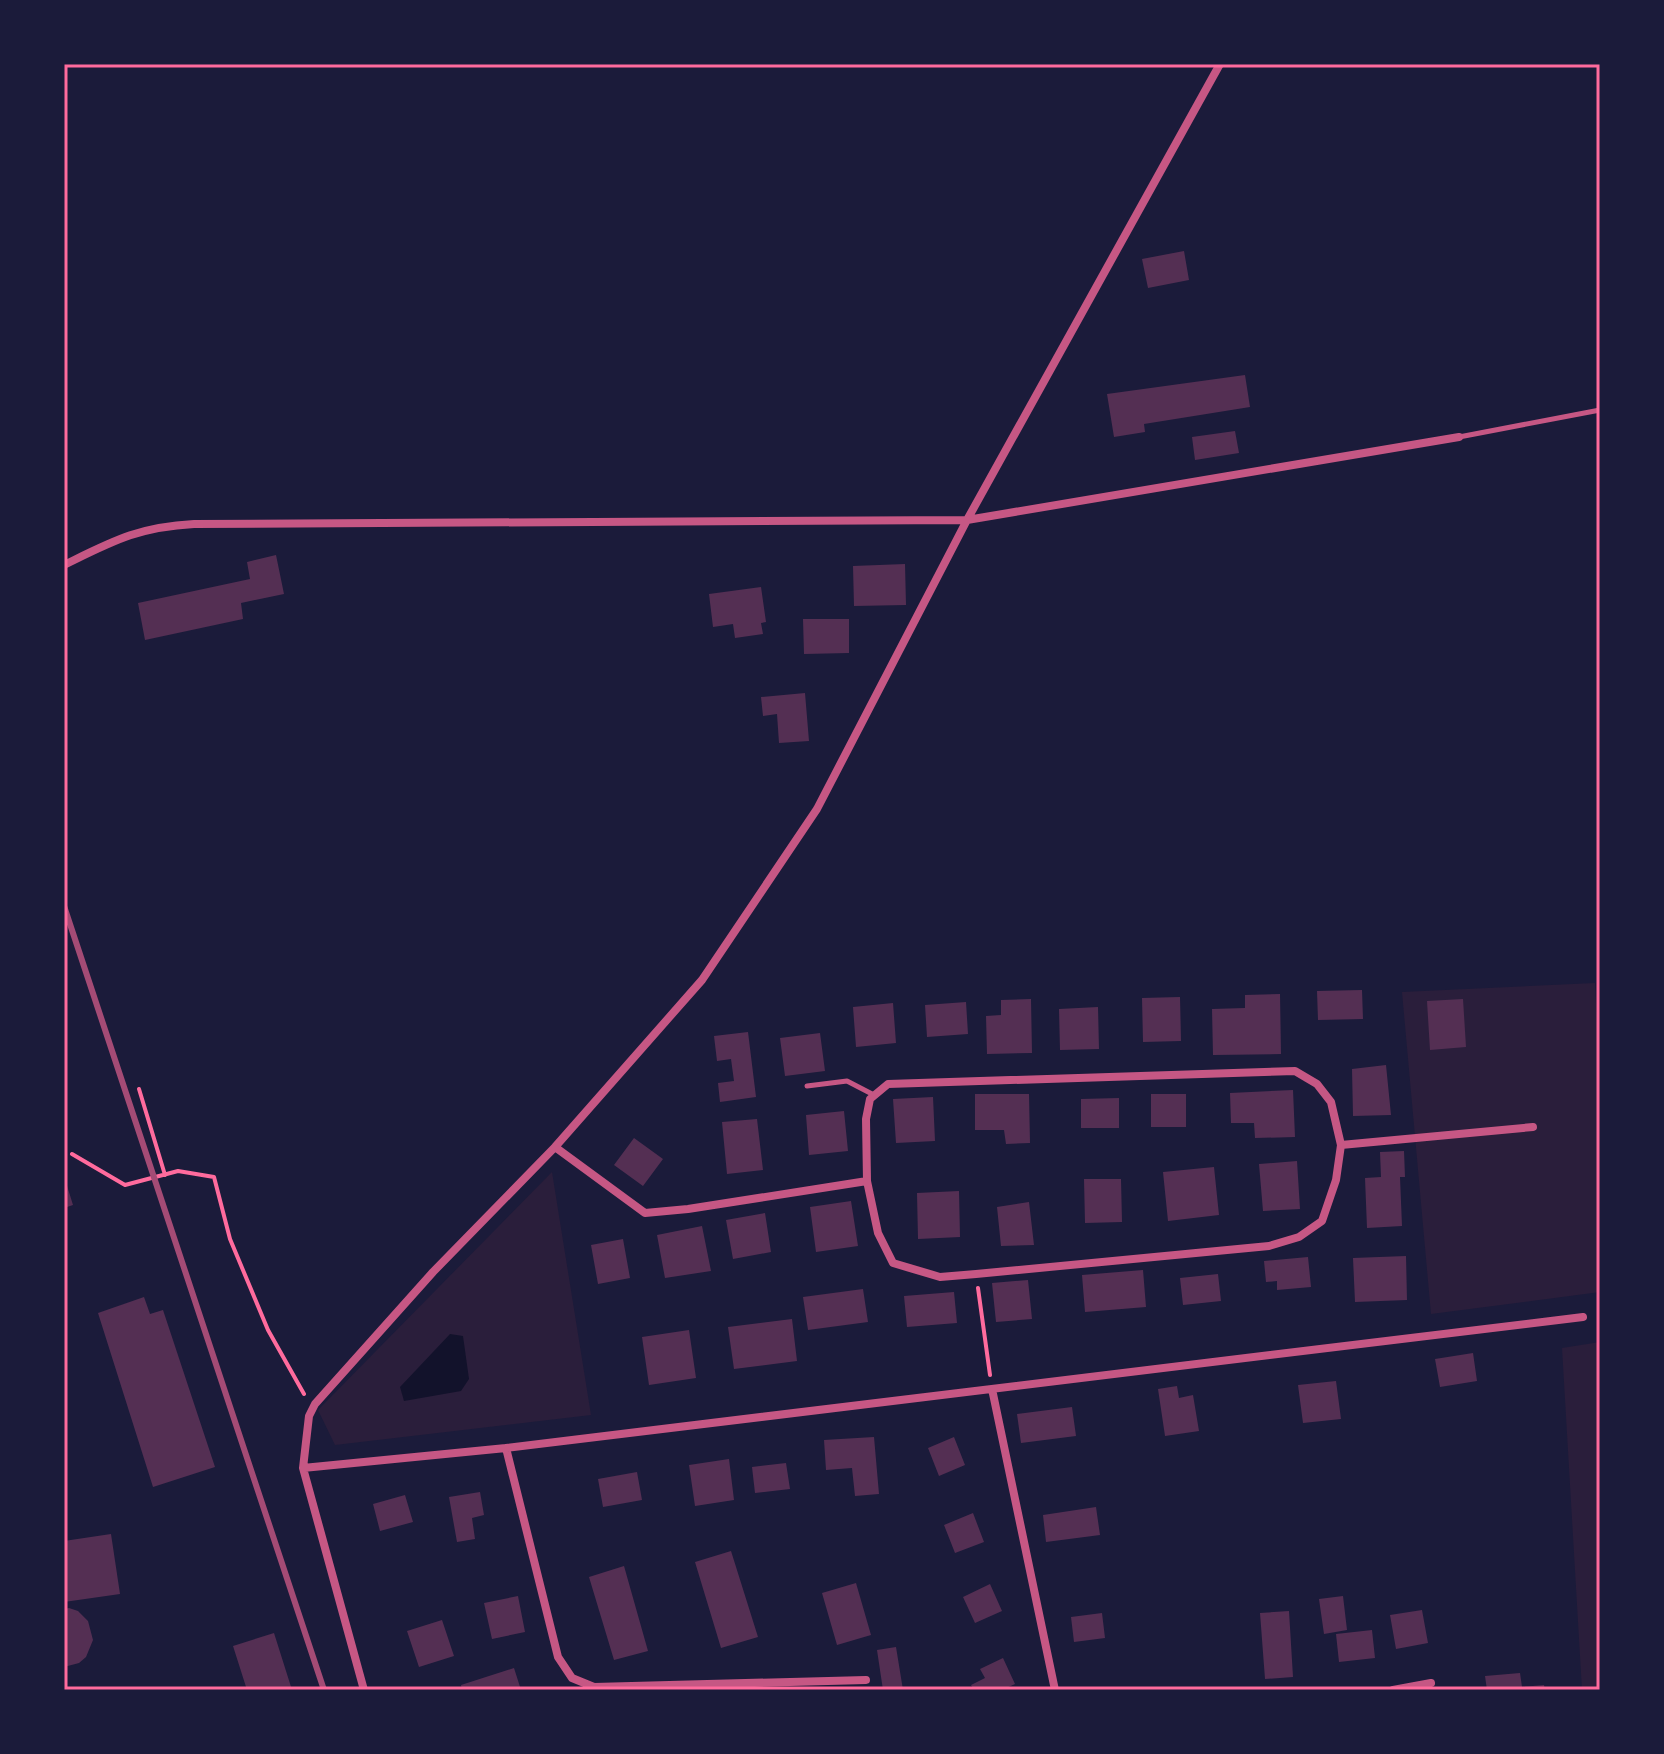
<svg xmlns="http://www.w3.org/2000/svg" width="1664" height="1754" viewBox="0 0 1664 1754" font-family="'PT Sans',sans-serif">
	<rect width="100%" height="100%" fill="#1b1b3a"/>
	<path fill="#2a1e3b" d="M1595 983 1600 1081V1292L1431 1314 1402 992Z
		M552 1172 591 1415 335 1445 318 1410Z
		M1600 1342V1690H1582L1562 1348Z"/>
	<path fill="#12122b" d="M450 1334 463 1336 469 1379 461 1391 404 1401 400 1387Z"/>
	<path fill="#542f53" d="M1184 251 1189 280 1148 288 1142 259Z
		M1245 375 1250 407 1144 424 1145 432 1114 437 1107 394Z
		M1235 431 1239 453 1195 460 1192 437Z
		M276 555 284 594 241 603 243 619 145 640 138 603 250 579 247 562Z
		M905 564 906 605 854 606 853 566Z
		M761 587 766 622 761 623 763 634 735 638 733 624 713 627 709 594Z
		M803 619H849V653L804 654Z
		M805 693 809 741 779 743 777 714 763 716 761 697Z
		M1362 990 1363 1019 1318 1020 1317 991Z
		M1280 994 1281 1054 1213 1055 1212 1009 1245 1008V995Z
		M1180 997 1181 1041 1143 1042 1142 998Z
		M1031 999 1032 1053 987 1054 986 1016 1001 1015V1000Z
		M1463 999 1466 1047 1430 1050 1427 1001Z
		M966 1002 968 1034 927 1037 925 1005Z
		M893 1003 896 1043 856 1047 853 1007Z
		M1098 1007 1099 1049 1060 1050 1059 1009Z
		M748 1032 756 1097 720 1102 718 1083 734 1081 731 1059 717 1061 714 1036Z
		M820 1033 825 1071 785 1076 780 1038Z
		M1386 1065 1391 1115 1353 1116 1352 1069Z
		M1293 1090 1295 1137 1255 1138 1254 1123H1231L1230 1093Z
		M975 1094H1029L1030 1143 1006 1144 1004 1130H975Z
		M1151 1094H1186V1127H1151Z
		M933 1097 935 1141 896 1143 893 1099Z
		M1119 1098V1128H1081V1099Z
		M844 1111 848 1151 809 1155 806 1115Z
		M757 1119 763 1170 727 1174 722 1122Z
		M634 1138 663 1159 643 1186 614 1165Z
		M1404 1151 1405 1177H1400L1402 1226 1367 1228 1365 1178 1381 1177 1380 1152Z
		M1297 1161 1300 1209 1263 1211 1259 1164Z
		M1214 1167 1219 1215 1168 1221 1163 1172Z
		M64 1176 73 1205 64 1208Z
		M1084 1179H1121L1122 1222 1085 1223Z
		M959 1191 960 1237 918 1239 917 1193Z
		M851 1201 858 1246 816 1252 810 1207Z
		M1029 1202 1034 1245 1001 1246 997 1207Z
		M765 1213 771 1252 733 1259 726 1220Z
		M702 1226 711 1271 665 1278 657 1235Z
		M623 1239 630 1278 598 1284 591 1245Z
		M1406 1256 1407 1300 1355 1302 1353 1258Z
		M1308 1257 1311 1287 1277 1290V1281L1266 1282 1264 1261Z
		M1143 1270 1146 1307 1085 1312 1082 1275Z
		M1218 1274 1221 1301 1183 1305 1180 1278Z
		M1028 1280 1032 1319 996 1322 992 1283Z
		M863 1289 868 1322 808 1330 803 1297Z
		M954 1292 957 1323 907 1327 904 1296Z
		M144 1297 150 1314 163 1310 215 1467 153 1487 98 1313Z
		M792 1319 797 1361 734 1369 728 1327Z
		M689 1330 696 1378 649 1385 642 1337Z
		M1473 1353 1477 1381 1440 1387 1435 1359Z
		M1336 1381 1341 1419 1303 1423 1298 1385Z
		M1177 1386 1179 1398 1193 1395 1199 1431 1165 1436 1158 1389Z
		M1072 1407 1076 1436 1021 1443 1017 1414Z
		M874 1437 879 1494 855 1496 852 1468 826 1470 824 1440Z
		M954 1437 965 1465 939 1476 928 1448Z
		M729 1459 734 1500 695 1506 689 1465Z
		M786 1463 790 1489 755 1493 752 1467Z
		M637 1472 642 1500 603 1507 598 1479Z
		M480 1492 484 1515 472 1518 475 1539 457 1542 449 1497Z
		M405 1495 413 1522 380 1531 373 1504Z
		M1096 1507 1100 1535 1046 1542 1043 1515Z
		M973 1513 984 1542 955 1553 944 1525Z
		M111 1534 120 1594 64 1602V1541Z
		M731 1551 758 1637 721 1648 695 1562Z
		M624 1566 648 1651 614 1660 589 1577Z
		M856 1583 871 1635 837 1645 822 1593Z
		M990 1584 1002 1611 975 1623 963 1597Z
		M518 1596 525 1632 492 1639 484 1603Z
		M1343 1596 1347 1630 1324 1634 1319 1599Z
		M69 1608 78 1611 88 1621 93 1640 86 1657 79 1663 64 1667V1609Z
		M1422 1610 1428 1643 1396 1649 1390 1615Z
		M1289 1611 1293 1677 1265 1679 1260 1613Z
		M1102 1613 1105 1638 1074 1642 1071 1617Z
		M442 1620 454 1656 419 1667 407 1631Z
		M1372 1630 1375 1658 1339 1662 1336 1634Z
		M274 1633 292 1690H247L233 1646Z
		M896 1647 903 1690H883L877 1650Z
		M1003 1658 1015 1684 1002 1690H974L971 1685 985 1678 980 1669Z
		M514 1668 521 1690H462L461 1685Z
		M1520 1673 1522 1687 1544 1685 1545 1690H1487L1485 1676Z"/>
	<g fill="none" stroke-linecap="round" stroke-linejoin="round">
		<path stroke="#ff6b9d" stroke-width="4" d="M139 1089 165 1175
			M72 1154 125 1185 178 1171 214 1177 230 1239 268 1330 304 1394
			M978 1288 990 1375"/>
		<path stroke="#c65784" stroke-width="5" d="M1459 437 1600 410
			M807 1086 847 1081 874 1095"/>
		<path stroke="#c65784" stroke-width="8" d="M64 565C113 541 138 527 194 524L967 520 1459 437
			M1341 1145 1533 1127
			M555 1147 645 1213 688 1209 867 1181 866 1119 870 1099 888 1084 1295 1071 1317 1084 1331 1102 1341 1145 1336 1180 1322 1221 1299 1237 1269 1246 976 1274 940 1277 893 1263 878 1233 867 1181
			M992 1389 1055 1690
			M506 1448 558 1657 572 1678 594 1687 866 1680
			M303 1468 506 1448 1583 1317
			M364 1690 303 1468 309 1416 315 1404 433 1272 555 1147 702 980 817 809 967 520 1220 64
			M1393 1690 1431 1683"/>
		<path stroke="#a44b75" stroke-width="6" d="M64 906 324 1690"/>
	</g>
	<rect width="1664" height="1754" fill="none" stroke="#1b1b3a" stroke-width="132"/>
	<rect x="66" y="66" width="1532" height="1622" fill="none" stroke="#ff6b9d" stroke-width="3"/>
</svg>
